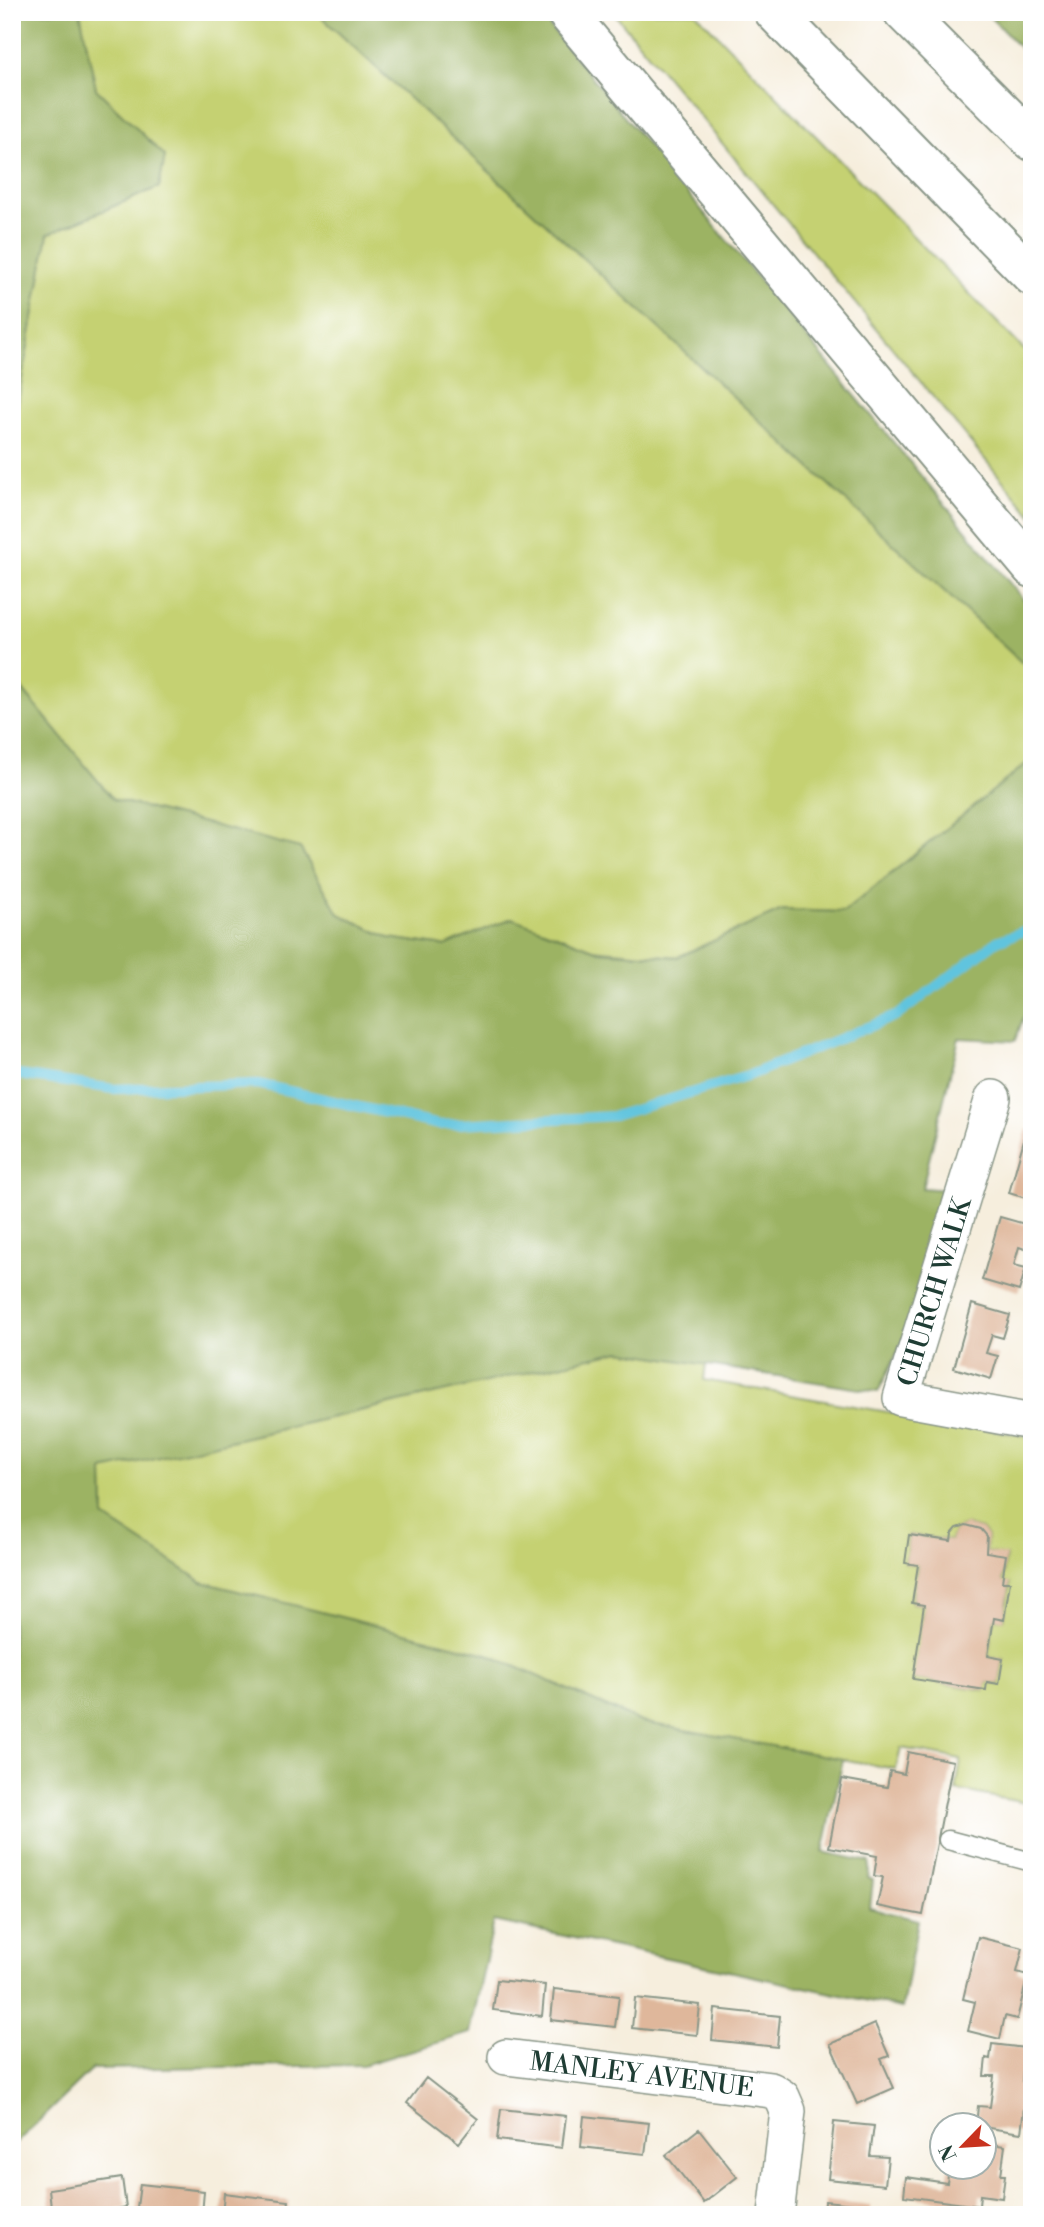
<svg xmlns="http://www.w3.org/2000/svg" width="1044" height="2227" viewBox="0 0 1044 2227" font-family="'Libre Bodoni',serif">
	<rect width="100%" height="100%" fill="#fff"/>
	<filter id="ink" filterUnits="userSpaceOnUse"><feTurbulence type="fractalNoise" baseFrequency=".0143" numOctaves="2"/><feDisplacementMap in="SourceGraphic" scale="14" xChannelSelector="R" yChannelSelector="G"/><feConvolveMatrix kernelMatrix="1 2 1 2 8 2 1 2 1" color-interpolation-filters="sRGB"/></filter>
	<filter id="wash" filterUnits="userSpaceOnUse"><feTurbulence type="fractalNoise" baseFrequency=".00686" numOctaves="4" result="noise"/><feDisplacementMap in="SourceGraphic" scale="28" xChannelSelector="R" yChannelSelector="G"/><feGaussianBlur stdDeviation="1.57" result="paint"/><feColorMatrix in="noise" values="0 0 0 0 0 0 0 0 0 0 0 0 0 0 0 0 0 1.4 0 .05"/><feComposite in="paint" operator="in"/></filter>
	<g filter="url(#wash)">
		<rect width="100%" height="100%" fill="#f6eedd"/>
		<path fill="#c5d172" stroke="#728753" stroke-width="2" fill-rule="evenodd" d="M80 12H316L1032 672V759L844 912 782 910 678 957 593 949 512 918 445 946 389 938 339 914 300 848 113 800 12 677V435L48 234 159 187 165 156 96 89Z
			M613 12H695L1032 358V516Z
			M620 1351 706 1364 704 1380 1032 1437V1804L956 1790 961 1759 901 1748 896 1769 641 1722 487 1654 202 1582 104 1517 103 1470ZM966 1525 981 1529 987 1536 986 1552 1006 1556 1002 1582 1010 1583 1004 1619 994 1618 988 1656 1003 1659 999 1684 987 1682 985 1690 914 1679 924 1605 912 1603 918 1565 905 1563 909 1535 951 1541C952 1531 956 1528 966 1525Z"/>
		<path fill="#9cb364" stroke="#5e784c" stroke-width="2" d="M12 12H80L96 89 165 156 159 187 48 234 12 435Z
			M316 12H538L1032 610V672Z
			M985 12H1032V60Z
			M12 677 113 799 300 848 339 914 389 938 445 946 512 918 599 951 678 957 782 910 844 912 1032 759V994L1015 1041 959 1038 922 1188 947 1190 913 1321 878 1392 620 1351 103 1470 104 1517 202 1582 487 1654 641 1722 843 1759 823 1852 870 1862 868 1878 873 1880 870 1908 918 1920 902 2008 494 1921 470 2033 363 2065 92 2069 12 2147Z"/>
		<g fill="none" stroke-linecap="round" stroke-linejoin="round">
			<path stroke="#60c4de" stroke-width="10" d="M12 1074 114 1089 258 1084 439 1125 614 1116 750 1075 898 1015 997 941 1032 928"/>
		</g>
		<g id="blocks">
			<path fill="#dfb79b" d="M1027 1129 1032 1131V1200L1009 1193Z
				M1000 1217 1032 1226 1031 1251 1019 1247 1014 1265 1026 1268 1019 1291 982 1280Z
				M972 1304 1010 1315 1003 1338 992 1335 986 1353 998 1356 991 1379 954 1368Z
				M966 1525 981 1529 987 1536 986 1552 1006 1555 1002 1582H1010L1004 1620 994 1618 988 1656 1003 1659 999 1684 987 1682 986 1690 913 1679 924 1605 912 1603 918 1565 905 1563 909 1535 951 1541 952 1534 957 1528Z
				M908 1752 953 1761 923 1915 877 1906 883 1877 874 1876 877 1856 829 1847 842 1779 887 1787 890 1771 904 1774Z
				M978 1937 1023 1948 1017 1972 1028 1975 1017 2019 1005 2016 1000 2039 968 2031 975 2002 963 1999Z
				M497 1980 545 1985 542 2016 493 2010Z
				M554 1989 619 1996 615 2027 551 2020Z
				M635 1998 700 2005 697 2035 632 2028Z
				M715 2009 780 2016 777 2047 712 2040Z
				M875 2024 889 2056 881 2059 894 2088 857 2104 830 2044Z
				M992 2044 1025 2048 1022 2081 1027 2082 1021 2133 976 2126 978 2106 990 2107 994 2076H984L986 2058 990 2059Z
				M426 2078 478 2119 459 2143 407 2103Z
				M501 2109 566 2116 562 2148 497 2140Z
				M584 2116 649 2123 645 2154 581 2147Z
				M834 2122 874 2126 870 2156 888 2157 885 2185 828 2179Z
				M699 2129 737 2177 704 2203 666 2155Z
				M984 2143 1005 2146 1001 2175H1005L1002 2198 980 2195 979 2206 904 2196 906 2177 947 2183 949 2168H984Z
				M122 2178 126 2207 117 2209 118 2214 52 2215 49 2189Z
				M140 2184 204 2191 202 2215H136Z
				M224 2193 289 2201 287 2215H222Z
				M825 2201 871 2206V2215H824Z
				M311 2206 380 2213 379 2215H310Z"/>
		</g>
	</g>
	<g filter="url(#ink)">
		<use href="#blocks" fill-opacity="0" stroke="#8a9688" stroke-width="2"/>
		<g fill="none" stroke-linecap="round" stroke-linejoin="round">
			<g stroke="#8a9688" stroke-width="21">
				<path id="lane" d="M948 1840 1032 1862"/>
			</g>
			<g stroke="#8a9688" stroke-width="38">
				<path id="street" d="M993 1098 901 1398 1032 1422
					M506 2057 771 2090 782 2097 788 2111 776 2215"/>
			</g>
			<g stroke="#8a9688" stroke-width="42">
				<path id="highway" d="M566 12 1032 568
					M774 12 1032 276
					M903 12 1032 141"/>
			</g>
			<use href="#lane" stroke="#fff" stroke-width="18"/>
			<use href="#street" stroke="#fff" stroke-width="35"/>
			<use href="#highway" stroke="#fff" stroke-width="38"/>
		</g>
	</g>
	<g text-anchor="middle" stroke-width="7" stroke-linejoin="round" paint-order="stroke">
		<g font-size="26" fill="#1f3d34" stroke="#fff">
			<text transform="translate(934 1292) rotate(-73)" y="9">CHURCH WALK</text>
			<text transform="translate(642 2074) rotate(7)" y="9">MANLEY AVENUE</text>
		</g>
	</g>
	<rect width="1044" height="2227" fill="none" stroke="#fff" stroke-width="42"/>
	<g transform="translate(963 2146) rotate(245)"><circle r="33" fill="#ffffff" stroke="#a5b1ae" stroke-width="2"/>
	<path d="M0-5L12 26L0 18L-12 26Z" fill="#c8321e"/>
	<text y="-10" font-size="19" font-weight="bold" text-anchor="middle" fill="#1f3d34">N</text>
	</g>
</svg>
